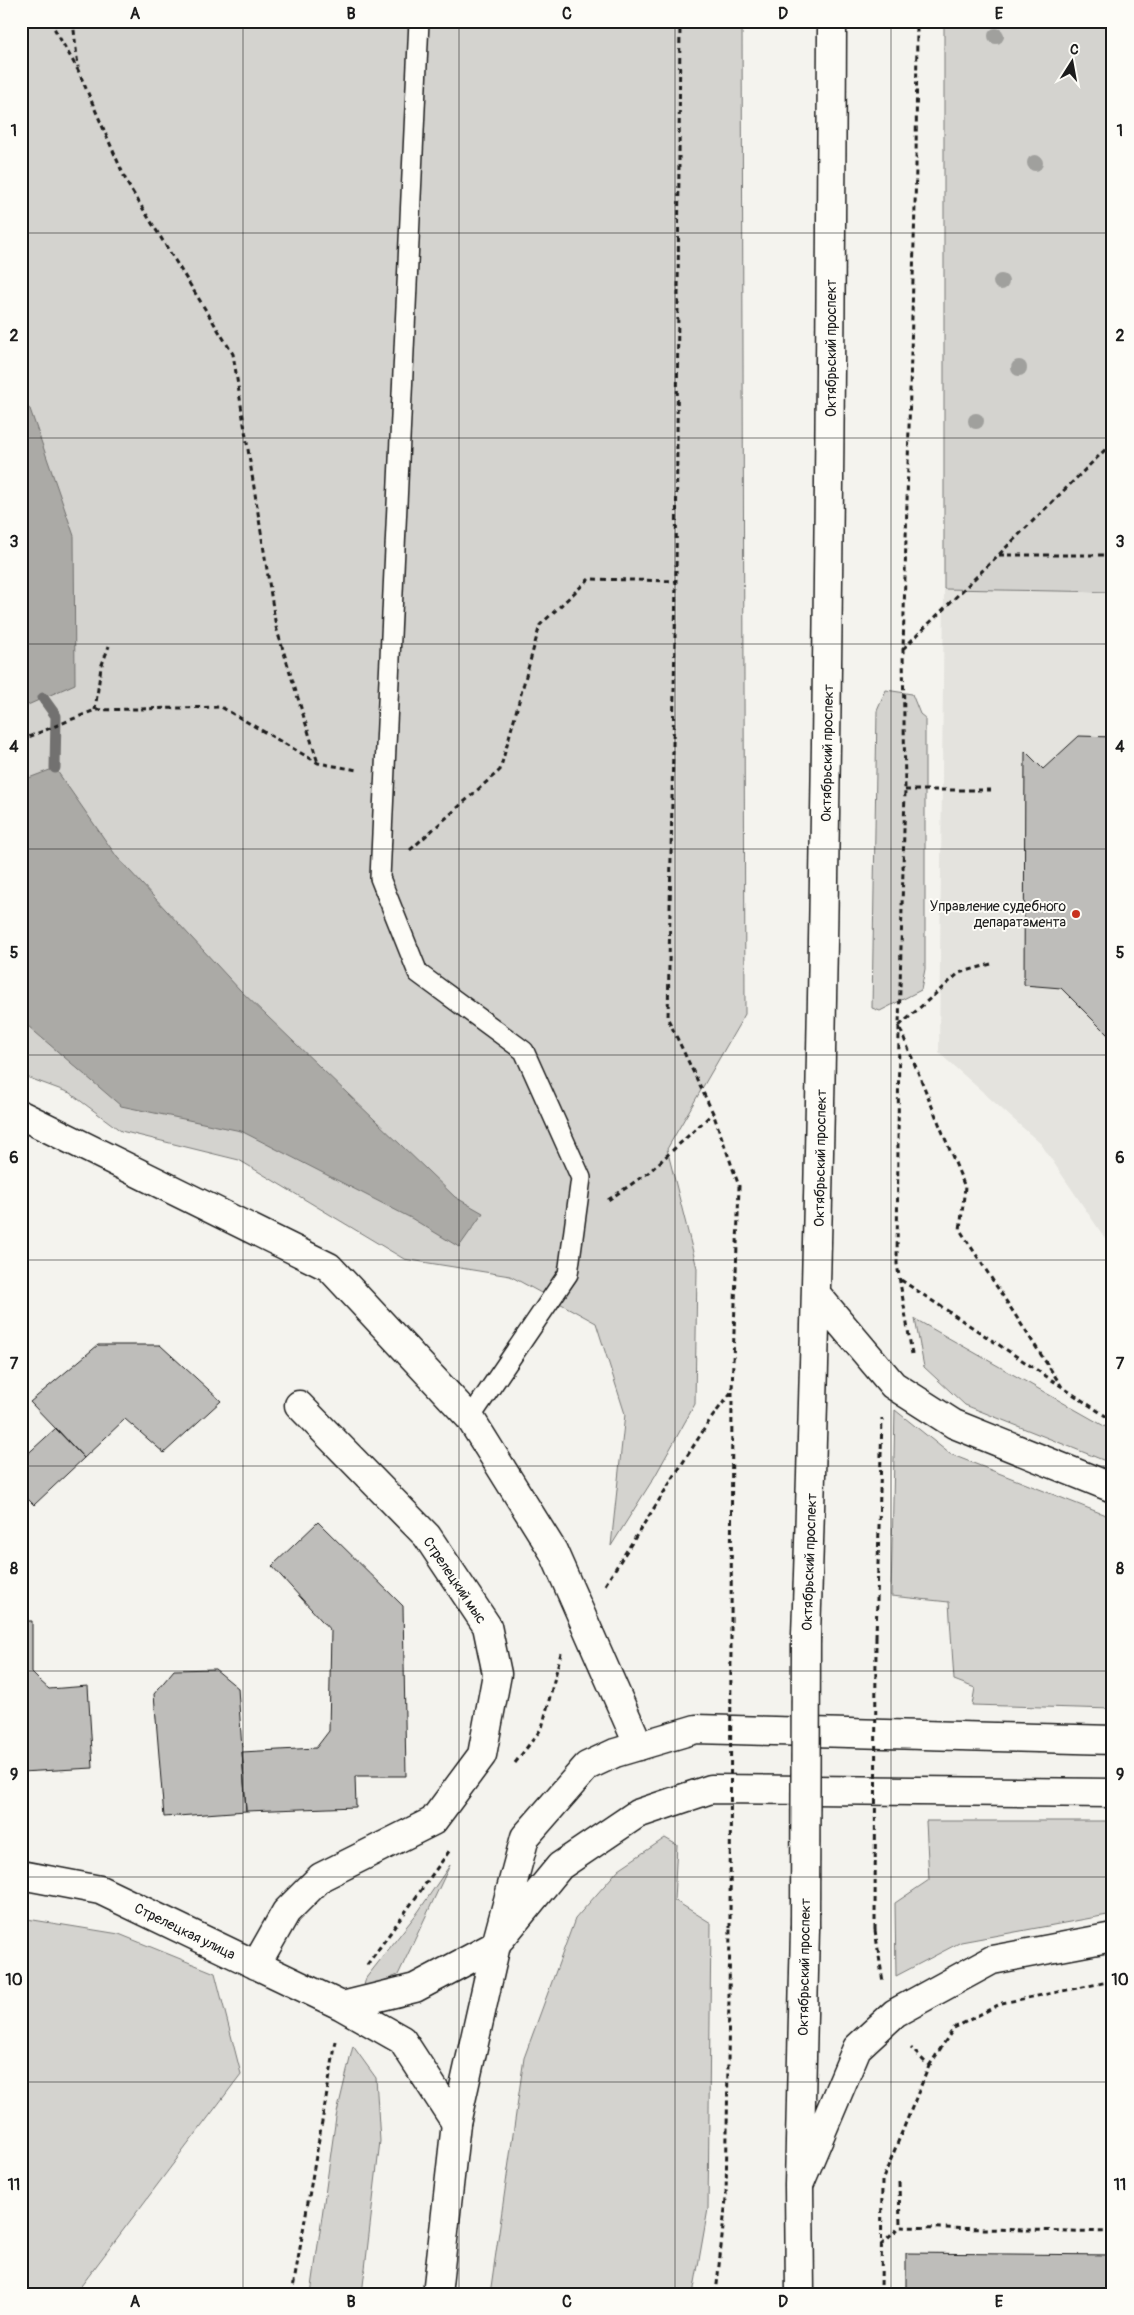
<svg xmlns="http://www.w3.org/2000/svg" width="1134" height="2315" viewBox="0 0 1134 2315" font-family="Pangolin,sans-serif">
	<rect width="100%" height="100%" fill="#f4f3ee"/>
	<filter id="ink" filterUnits="userSpaceOnUse"><feTurbulence type="fractalNoise" baseFrequency=".02" numOctaves="2"/><feDisplacementMap in="SourceGraphic" scale="10" xChannelSelector="R" yChannelSelector="G"/><feConvolveMatrix kernelMatrix="1 2 1 2 8 2 1 2 1" color-interpolation-filters="sRGB"/></filter>
	<g filter="url(#ink)">
		<path fill="#e4e3de" d="M944 589 1113 592V1250L1041 1144 939 1053Z"/>
		<path fill="#d4d3cf" stroke="#787876" d="M21 21H742L745 1014 667 1149 697 1268 695 1404 655 1476 611 1546 625 1414 596 1323 510 1276 404 1259 239 1160 121 1131 70 1093 21 1075Z
			M944 21H1113V592L944 589Z
			M886 690 912 694 920 714 925 718V969L921 990 880 1011 872 1008 877 711Z
			M915 1319 1113 1431V1464L965 1405 924 1367Z
			M895 1410 950 1454 1113 1518V1709L972 1705 975 1688 954 1680 949 1602 891 1596Z
			M926 1821H1113V1914L961 1942 896 1976 895 1903 929 1880Z
			M665 1838 677 1845 674 1900 711 1923 708 2209 693 2294H490L524 2058 575 1919 619 1869Z
			M450 1865 398 1975 363 1989 366 1978 418 1912Z
			M21 1918 119 1934 215 1973 241 2074 75 2294H21Z
			M353 2046 376 2078 380 2141 362 2294H311L336 2117Z"/>
		<path fill="#abaaa6" stroke="#72716f" d="M21 403 30 409 74 536 75 684 21 708Z
			M55 768 117 857 240 990 455 1197 483 1213 459 1247 411 1218 241 1131 121 1106 21 1020V781Z"/>
		<g fill="none" stroke-linecap="round" stroke-linejoin="round">
			<path stroke="#72716f" stroke-width="11" d="M43 698 56 716 55 768"/>
		</g>
		<path fill="#bebdba" stroke="#1c1c1c" d="M1079 736 1113 737V1040L1061 988 1024 985 1025 751 1043 769Z
			M98 1345H160L221 1401 164 1453 125 1419 84 1458 30 1402Z
			M56 1428 84 1458 34 1505 21 1492V1460Z
			M318 1522 403 1606 406 1776H355L356 1807 246 1811 242 1752 316 1748 329 1731 331 1631 272 1566Z
			M21 1621H32V1673L39 1680 49 1689 88 1686 93 1768 21 1772Z
			M215 1669 238 1688 246 1811 164 1817 154 1694 174 1670Z
			M906 2253 1113 2255V2294H906Z"/>
		<g fill="none" stroke-linecap="round" stroke-linejoin="round">
			<g stroke="#1c1c1c" stroke-width="22">
				<path id="lane" d="M419 21 380 878 418 973 524 1051 581 1178 568 1274 470 1418"/>
			</g>
			<g stroke="#1c1c1c" stroke-width="31">
				<path id="street" d="M21 1115 329 1267 470 1418 553 1551 639 1746
					M21 1875 100 1890 342 2006 402 2040 456 2123
					M256 1965 286 1912 321 1877 433 1821 482 1755 497 1674 487 1626 427 1536 299 1405
					M342 2006 415 1988 496 1945"/>
			</g>
			<g stroke="#1c1c1c" stroke-width="31">
				<path id="secondary" d="M817 1295 893 1385 954 1424 1113 1488
					M806 1636C824 1098 830 560 832 21
					M501 1938 560 1866 637 1814 711 1789 1113 1793
					M799 2185 857 2048 895 2013 992 1960 1113 1937
					M437 2294 456 2123 496 1945 525 1837 587 1766 615 1753 696 1729 1113 1740
					M800 2294 799 2185 805 1929"/>
			</g>
			<path stroke="#1c1c1c" stroke-width="3" stroke-dasharray="5 4" stroke-linecap="butt" d="M50 21 78 70 127 183 233 354 276 627 318 763
				M73 21 78 67
				M680 21 676 581 668 1019 713 1113 739 1186 732 1391 731 1636
				M999 555H1113
				M903 649 1113 442
				M95 710 101 667 109 646
				M21 740 95 710 221 707 318 763 357 770
				M905 790H993
				M410 850 500 770 540 625 589 579 676 581
				M991 964 959 973 899 1026 965 1187 960 1230 1062 1387 1113 1421
				M608 1200 648 1173 713 1113
				M901 1280 1061 1386
				M912 1354 897 1264 899 1026 905 790 903 650 916 168 917 21
				M605 1585 710 1420 732 1391
				M876 1637 882 1418
				M515 1763 542 1728 561 1653
				M875 1930 883 1982
				M367 1965 450 1850
				M929 2066 954 2028 1002 2003 1113 1981
				M899 2182 900 2227
				M881 2245 900 2227 1113 2232
				M292 2294 336 2041
				M716 2294 726 2199 730 1928
				M881 2294 882 2181 929 2066 911 2048"/>
			<use href="#lane" stroke="#fdfcf7" stroke-width="19"/>
			<use href="#street" stroke="#fdfcf7" stroke-width="28"/>
			<use href="#secondary" stroke="#fdfcf7" stroke-width="28"/>
			<g stroke="#1c1c1c" stroke-width="31" stroke-linecap="butt">
				<path id="secondary-bridge" d="M805 1929 806 1636"/>
			</g>
			<path stroke="#1c1c1c" stroke-width="3" stroke-dasharray="5 4" stroke-linecap="butt" d="M730 1928 731 1636
				M875 1930 876 1637"/>
			<use href="#secondary-bridge" stroke="#fdfcf7" stroke-width="28"/>
		</g>
		<g fill="#a0a09d">
			<circle cx="996" cy="36" r="8"/>
			<circle cx="1035" cy="163" r="8"/>
			<circle cx="1001" cy="282" r="8"/>
			<circle cx="1019" cy="368" r="8"/>
			<circle cx="976" cy="421" r="8"/>
		</g>
	</g>
	<path fill="none" stroke="#1c1c1c" stroke-width="1" stroke-opacity="0.55" d="M243 21V2294M459 21V2294M675 21V2294M891 21V2294M21 233H1113M21 438H1113M21 644H1113M21 849H1113M21 1055H1113M21 1260H1113M21 1466H1113M21 1671H1113M21 1877H1113M21 2082H1113"/>
	<circle fill="#c8321e" stroke="#fdfcf7" stroke-width="2" cx="1076" cy="914" r="5"/>
	<g text-anchor="middle" stroke-width="4" stroke-linejoin="round" paint-order="stroke">
		<g font-size="14" fill="#1c1c1c" stroke="#fdfcf7">
			<text transform="translate(831 348) rotate(-90)" y="5">Октябрьский проспект</text>
			<text transform="translate(827 753) rotate(-89)" y="5">Октябрьский проспект</text>
			<text transform="translate(820 1158) rotate(-89)" y="5">Октябрьский проспект</text>
			<text transform="translate(809 1562) rotate(-88)" y="5">Октябрьский проспект</text>
			<text transform="translate(455 1580) rotate(56)" y="5">Стрелецкий мыс</text>
			<text transform="translate(185 1931) rotate(26)" y="5">Стрелецкая улица</text>
			<text transform="translate(804 1967) rotate(-89)" y="5">Октябрьский проспект</text>
		</g>
		<g font-size="14" fill="#1c1c1c" stroke="#fdfcf7" text-anchor="end">
			<text x="1066" y="911">Управление судебного<tspan x="1066" dy="16">депаратамента</tspan></text>
		</g>
	</g>
	<rect width="1134" height="2315" fill="none" stroke="#fdfcf7" stroke-width="55"/>
	<g transform="translate(1072 62) rotate(11)" stroke="#fdfcf7" stroke-width="4" paint-order="stroke">
	<path d="M0-4L9 19L0 12L-9 19Z" fill="#1c1c1c"/>
	<text y="-8" font-size="14" font-weight="bold" text-anchor="middle" fill="#1c1c1c">С</text>
	</g>
	<rect x="28" y="28" width="1078" height="2260" fill="none" stroke="#1c1c1c" stroke-width="2"/>
	<g font-size="16" text-anchor="middle" font-weight="bold" fill="#1c1c1c">
		<text x="135" y="19">A</text>
		<text x="351" y="19">B</text>
		<text x="567" y="19">C</text>
		<text x="783" y="19">D</text>
		<text x="999" y="19">E</text>
		<text x="14" y="136">1</text>
		<text x="1120" y="136">1</text>
		<text x="14" y="341">2</text>
		<text x="1120" y="341">2</text>
		<text x="14" y="547">3</text>
		<text x="1120" y="547">3</text>
		<text x="14" y="752">4</text>
		<text x="1120" y="752">4</text>
		<text x="14" y="958">5</text>
		<text x="1120" y="958">5</text>
		<text x="14" y="1163">6</text>
		<text x="1120" y="1163">6</text>
		<text x="14" y="1369">7</text>
		<text x="1120" y="1369">7</text>
		<text x="14" y="1574">8</text>
		<text x="1120" y="1574">8</text>
		<text x="14" y="1780">9</text>
		<text x="1120" y="1780">9</text>
		<text x="14" y="1985">10</text>
		<text x="1120" y="1985">10</text>
		<text x="14" y="2190">11</text>
		<text x="1120" y="2190">11</text>
		<text x="135" y="2307">A</text>
		<text x="351" y="2307">B</text>
		<text x="567" y="2307">C</text>
		<text x="783" y="2307">D</text>
		<text x="999" y="2307">E</text>
	</g>
</svg>
